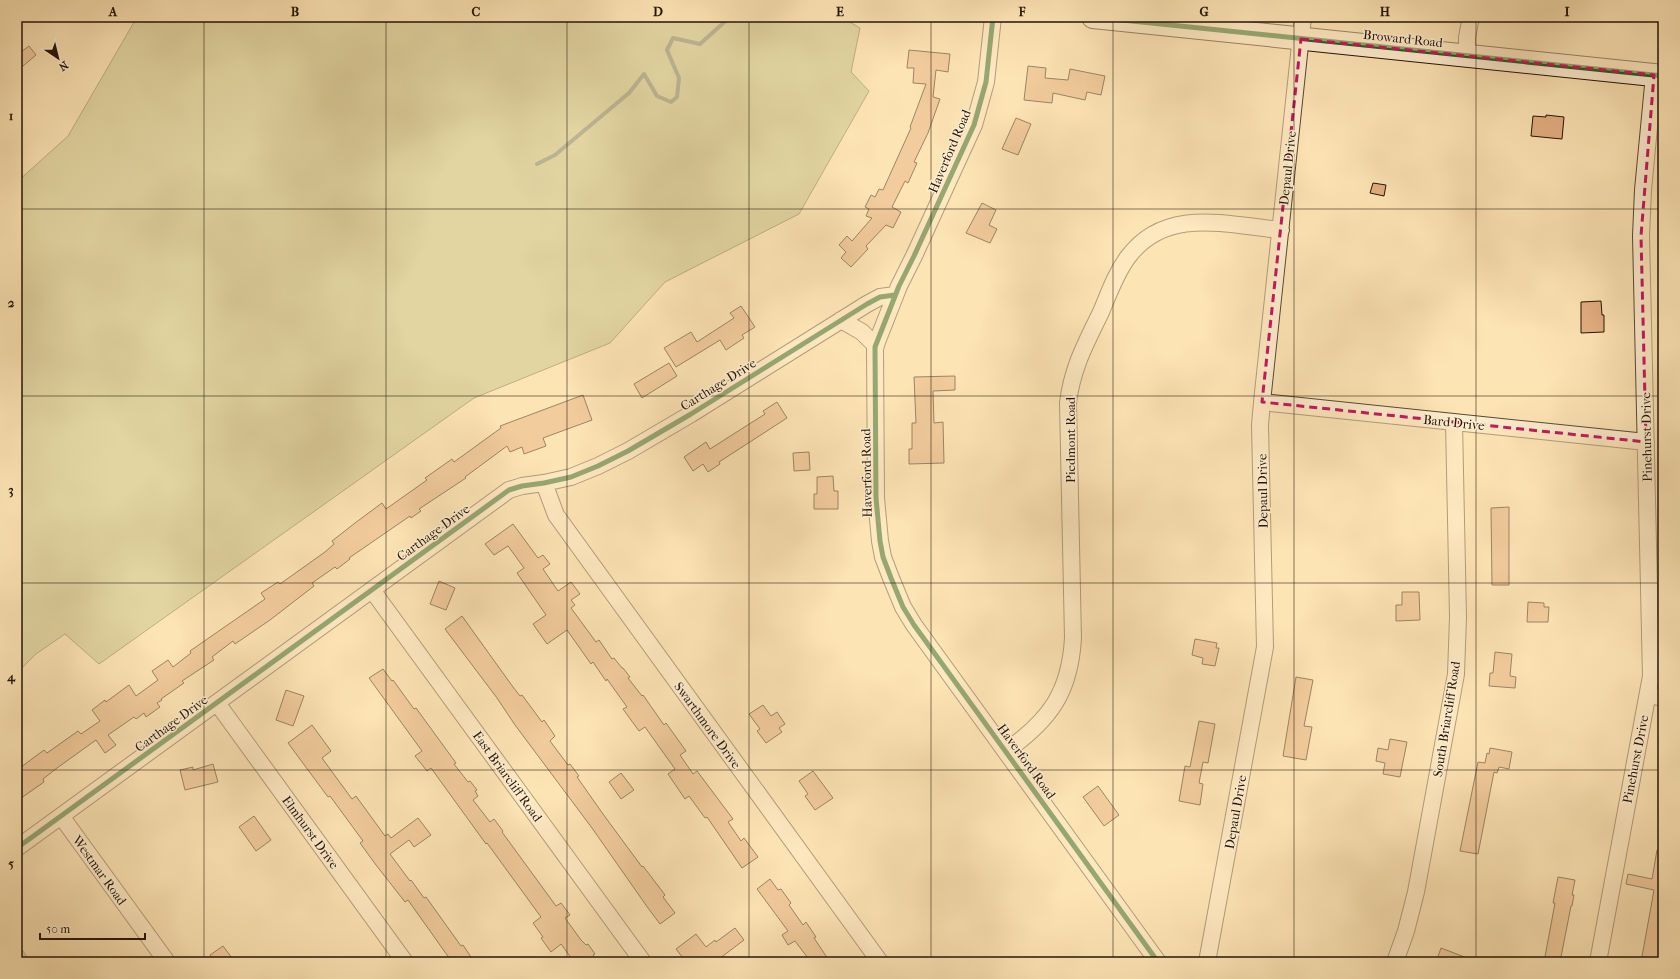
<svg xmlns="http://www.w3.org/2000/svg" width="1680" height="979" viewBox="0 0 1680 979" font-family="'IM FELL French Canon',serif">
	<rect width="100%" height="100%" fill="#fde4b5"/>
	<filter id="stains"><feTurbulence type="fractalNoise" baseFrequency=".005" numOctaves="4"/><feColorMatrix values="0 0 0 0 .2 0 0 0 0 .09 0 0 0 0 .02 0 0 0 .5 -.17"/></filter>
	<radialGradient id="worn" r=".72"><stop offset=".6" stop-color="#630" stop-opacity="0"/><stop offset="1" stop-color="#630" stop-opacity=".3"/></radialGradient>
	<path fill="#c2c48c" stroke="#726c48" d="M137 17 843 18 860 28 851 72 869 91 799 214 665 282 610 343 474 398 99 664 65 634 36 654 17 673V182L68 136Z
		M17 943 31 962H17Z"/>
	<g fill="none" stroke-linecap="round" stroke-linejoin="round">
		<path stroke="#6d7b6a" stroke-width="4" d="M537 164 555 155 629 93 644 74 657 96 671 102 677 97 679 78 667 50 673 38 700 44 730 17"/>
	</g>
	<path fill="#e4af81" stroke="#221405" d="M29 46 36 55 17 71V55Z
		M909 50 950 54 948 72 936 70 933 97 940 99 928 133 914 162 917 163 908 183 905 181 892 207 901 212 893 228 886 225 866 246 868 249 851 267 841 258 846 252 839 245 847 236 852 241 872 218 866 216 869 209 865 207 871 195 875 197 879 189 883 190 911 128 910 127 926 84 913 83 914 68H907Z
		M1028 66 1046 68 1045 78 1068 80 1070 69 1105 76 1101 95 1087 92 1085 100 1053 93 1052 103 1024 100Z
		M1546 115 1564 117 1562 139 1531 136 1533 116 1546 117Z
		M1016 118 1031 124 1018 155 1002 149Z
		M1373 183 1386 185 1384 196 1370 193Z
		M982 203 996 210 989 225 997 229 990 243 966 233Z
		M1601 301 1602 315H1604V332L1581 333V302Z
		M741 306 755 327 742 335 744 338 726 350 720 340 676 367 664 348 691 332 697 342 734 318 730 313Z
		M669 363 677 376 642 398 634 384Z
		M955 376V390L933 391 934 423 943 422 944 463 909 464V449H912V423H916L914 377Z
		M583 395 592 420 543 438 546 446 524 454 522 447 510 452 507 446 465 477 466 478 419 509 421 511 411 518 410 516 349 558 350 559 337 569 335 567 312 583 314 586 270 620 235 644 233 641 212 657 214 660 182 681 184 683 161 699 162 700 157 703 160 707 146 717 144 713 136 719 134 717 108 735 116 745 105 753 96 740 57 768 43 779 44 782 17 801V770L44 750 47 753 78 731 81 734 100 721 92 710 105 700 106 702 129 685 136 696 158 680 152 671 168 660 173 667 191 653 190 651 265 599 261 593 278 582 280 584 325 552 334 544 332 541 355 523 382 503 386 509 427 480 425 478 452 459 454 462 501 428 500 426Z
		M777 402 787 418 719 462 720 464 708 472 703 464 693 471 684 457 706 442 710 449 765 414 763 411Z
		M809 452 810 470 794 471 793 453Z
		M833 476 834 491H838V509H814V494H817V477Z
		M1509 507V585H1492L1491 508Z
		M513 524 538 558 543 555 550 564 543 569 558 591 571 582 580 594 571 600 575 605 571 608 596 642 599 640 612 659 614 658 622 668H623L630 677 628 678 642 696 643 695 664 725 666 723 686 751 680 755 693 774 697 771 733 819 728 822 741 841 744 838 758 857 742 868 707 817 705 818 689 796 685 799 668 774 675 769 645 727 639 731 623 709 627 707 607 679 606 681 593 662 591 664 567 630 547 644 533 624 546 615 517 573 524 568 508 546 494 555 485 544Z
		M439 581 455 588 446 610 430 604Z
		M1402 592H1419L1420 620 1396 621V605H1402Z
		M1528 602 1544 603V607H1549L1548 622H1527Z
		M462 616 513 687 520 696 522 695 542 722 544 720 555 736 550 741 568 765 570 764 579 776 577 777 603 814 642 867 643 866 665 895 663 897 675 913 660 924 648 908 592 828 515 725 497 698 445 629Z
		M1195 639 1217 643 1216 648H1219L1215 666 1202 664 1203 658 1192 655Z
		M1495 652 1512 654 1510 676 1516 677 1515 688 1489 686 1490 673H1493Z
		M383 669 392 681 393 680 414 709 416 708 456 763 454 764 468 782 470 781 477 790 475 791 478 796 473 800 490 822 494 819 503 831 502 832 556 906 561 903 570 915 565 918 581 940 586 945 588 944 595 954 593 955 598 962H574L561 944 551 952 541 938 543 937 533 923 541 917 487 843 486 844 431 768 427 771 415 756 422 751 369 678Z
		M1296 677 1313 680 1304 726 1312 727 1306 760 1283 756Z
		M286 690 304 696 293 726 276 720Z
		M763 705 771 716 777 712 785 724 779 728 782 732 766 743 757 731 760 729 749 714Z
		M1199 721 1215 724 1208 763 1203 762 1199 783 1203 784 1200 805 1179 801 1185 766 1190 767Z
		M312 725 331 751 322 758 352 799 356 796 385 836 388 834 391 838 418 818 431 835 414 847 409 840 390 854 410 881 411 880 424 898 426 897 461 946 463 945 471 957 464 962H452L408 900 405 902 376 865 360 843 363 841 330 796 328 797 288 743Z
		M1390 739 1407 742 1400 777 1383 774 1385 763 1376 761 1378 748 1388 750Z
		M1490 748 1512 752 1509 769 1499 767 1497 773 1494 772 1478 854 1460 851 1478 762 1485 763 1487 753 1489 754Z
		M213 764 218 782 185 790 180 770 193 767V770Z
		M813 771 833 798 815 810 805 796 808 794 799 781Z
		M621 773 634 790 621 799 609 782Z
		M1098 786 1119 815 1104 826 1083 797Z
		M254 816 271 840 256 851 239 827Z
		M1657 850H1663V926L1659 951H1662L1660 962H1641L1654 890 1626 884 1628 874 1652 879Z
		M1558 877 1575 880 1572 895H1574L1572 906H1571L1560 962H1544L1555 903H1553Z
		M770 879 778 890 781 889 791 903 789 905 803 925 806 922 816 937 814 938 830 962H811L795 941 788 945 782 935 788 931 757 889Z
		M735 928 744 940 715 962H686L676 949 696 934 706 947 715 940 716 942Z
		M223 946 235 962H215L210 955Z
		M1441 948 1475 961V962H1436Z"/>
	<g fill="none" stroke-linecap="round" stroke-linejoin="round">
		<g stroke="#594831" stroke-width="18">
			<path id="minor" d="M993 17 986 82 974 125 914 256 899 286 875 347 876 498 880 541 883 557 891 578 903 607 914 625 1158 962
				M1467 56V37L1471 17
				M841 320 862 332 876 346
				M1262 402 1646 442
				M544 483 556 515 880 962
				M372 590 643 962
				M1649 695 1663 698
				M217 703 405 962
				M1006 751C1050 720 1070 692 1073 638L1068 403C1072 368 1086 343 1101 312 1109 293 1116 273 1128 257 1166 206 1227 225 1281 230
				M61 816 167 962
				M17 848 509 490 522 486 544 483 571 477 598 466 628 451 691 414 867 304 880 297 895 295
				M1207 962 1265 647 1260 425 1262 402 1303 17
				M1395 962 1406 931 1416 892 1456 674 1458 617 1454 422
				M1598 962 1651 676 1641 236 1643 190 1654 75"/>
		</g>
		<g stroke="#221405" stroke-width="24">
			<path id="secondary" d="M1093 17 1663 76"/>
		</g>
		<use href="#minor" stroke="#feedcf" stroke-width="16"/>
		<use href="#secondary" stroke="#feedcf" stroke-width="22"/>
		<g stroke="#feedcf" stroke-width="8">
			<path id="cycleway" d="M993 17 986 82 974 125 914 256 899 286 875 347 876 498 880 541 883 557 891 578 903 607 914 625 1158 962
				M1093 17 1663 76
				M17 848 509 490 522 486 544 483 571 477 598 466 628 451 691 414 867 304 880 297 895 295"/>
		</g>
		<use href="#cycleway" stroke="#1b5e20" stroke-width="5"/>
	</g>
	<path d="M0 0H1680V979H0ZM1301 39 1654 75 1641 236 1646 442 1262 402Z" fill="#fde4b5" fill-opacity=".55" fill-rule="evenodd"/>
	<path fill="none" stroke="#c2185b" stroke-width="3" stroke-dasharray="8 5" stroke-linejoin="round" d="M1301 39 1654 75 1641 236 1646 442 1262 402Z"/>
	<path fill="none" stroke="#221405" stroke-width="1" stroke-opacity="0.55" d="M204 17V962M386 17V962M567 17V962M749 17V962M931 17V962M1113 17V962M1294 17V962M1476 17V962M17 209H1663M17 396H1663M17 583H1663M17 770H1663"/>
	<g text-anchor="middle" stroke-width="3" stroke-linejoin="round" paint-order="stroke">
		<g font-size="13" fill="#221405" stroke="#feedcf">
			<text transform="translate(1403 38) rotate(6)" y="5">Broward Road</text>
			<text transform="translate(949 151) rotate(-67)" y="5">Haverford Road</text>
			<text transform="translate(1287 168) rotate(-84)" y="5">Depaul Drive</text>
			<text transform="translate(718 384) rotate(-32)" y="5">Carthage Drive</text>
			<text transform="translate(1454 422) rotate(6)" y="5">Bard Drive</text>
			<text transform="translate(1646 437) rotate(-91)" y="5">Pinehurst Drive</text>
			<text transform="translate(1070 440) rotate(-90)" y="5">Piedmont Road</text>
			<text transform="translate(866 473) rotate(-91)" y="5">Haverford Road</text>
			<text transform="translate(1262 491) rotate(-91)" y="5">Depaul Drive</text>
			<text transform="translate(433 532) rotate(-36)" y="5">Carthage Drive</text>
			<text transform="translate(1446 719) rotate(-81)" y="5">South Briarcliff Road</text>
			<text transform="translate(171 723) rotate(-36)" y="5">Carthage Drive</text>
			<text transform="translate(708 725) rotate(54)" y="5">Swarthmore Drive</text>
			<text transform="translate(1635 759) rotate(-79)" y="5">Pinehurst Drive</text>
			<text transform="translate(1027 761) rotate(54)" y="5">Haverford Road</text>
			<text transform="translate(508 776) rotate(54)" y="5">East Briarcliff Road</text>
			<text transform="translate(1235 812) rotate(-80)" y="5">Depaul Drive</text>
			<text transform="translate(311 832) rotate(54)" y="5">Elmhurst Drive</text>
			<text transform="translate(100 870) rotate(54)" y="5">Westmar Road</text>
		</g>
	</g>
	<rect width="1680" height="979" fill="none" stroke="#fde4b5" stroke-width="44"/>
	<g transform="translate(58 58) rotate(145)" stroke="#feedcf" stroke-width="3" paint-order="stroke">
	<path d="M0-3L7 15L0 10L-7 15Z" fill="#221405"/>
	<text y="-6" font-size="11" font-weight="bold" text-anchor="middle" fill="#221405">N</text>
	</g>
	<path d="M40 933v6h105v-6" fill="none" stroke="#221405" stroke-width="2"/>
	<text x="46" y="933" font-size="12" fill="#221405" stroke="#feedcf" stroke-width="3" paint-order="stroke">50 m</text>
	<rect x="22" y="22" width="1636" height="935" fill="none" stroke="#221405" stroke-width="1.5"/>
	<g font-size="13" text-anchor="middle" font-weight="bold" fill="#221405">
		<text x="113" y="16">A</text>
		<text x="295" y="16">B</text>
		<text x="476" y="16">C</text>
		<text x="658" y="16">D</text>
		<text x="840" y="16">E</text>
		<text x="1022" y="16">F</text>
		<text x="1204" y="16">G</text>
		<text x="1385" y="16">H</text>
		<text x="1567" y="16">I</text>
		<text x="11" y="120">1</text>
		<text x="11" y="307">2</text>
		<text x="11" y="494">3</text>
		<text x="11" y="681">4</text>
		<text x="11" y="868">5</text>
	</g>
	<rect width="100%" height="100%" filter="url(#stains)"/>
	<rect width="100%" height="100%" fill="url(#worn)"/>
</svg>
